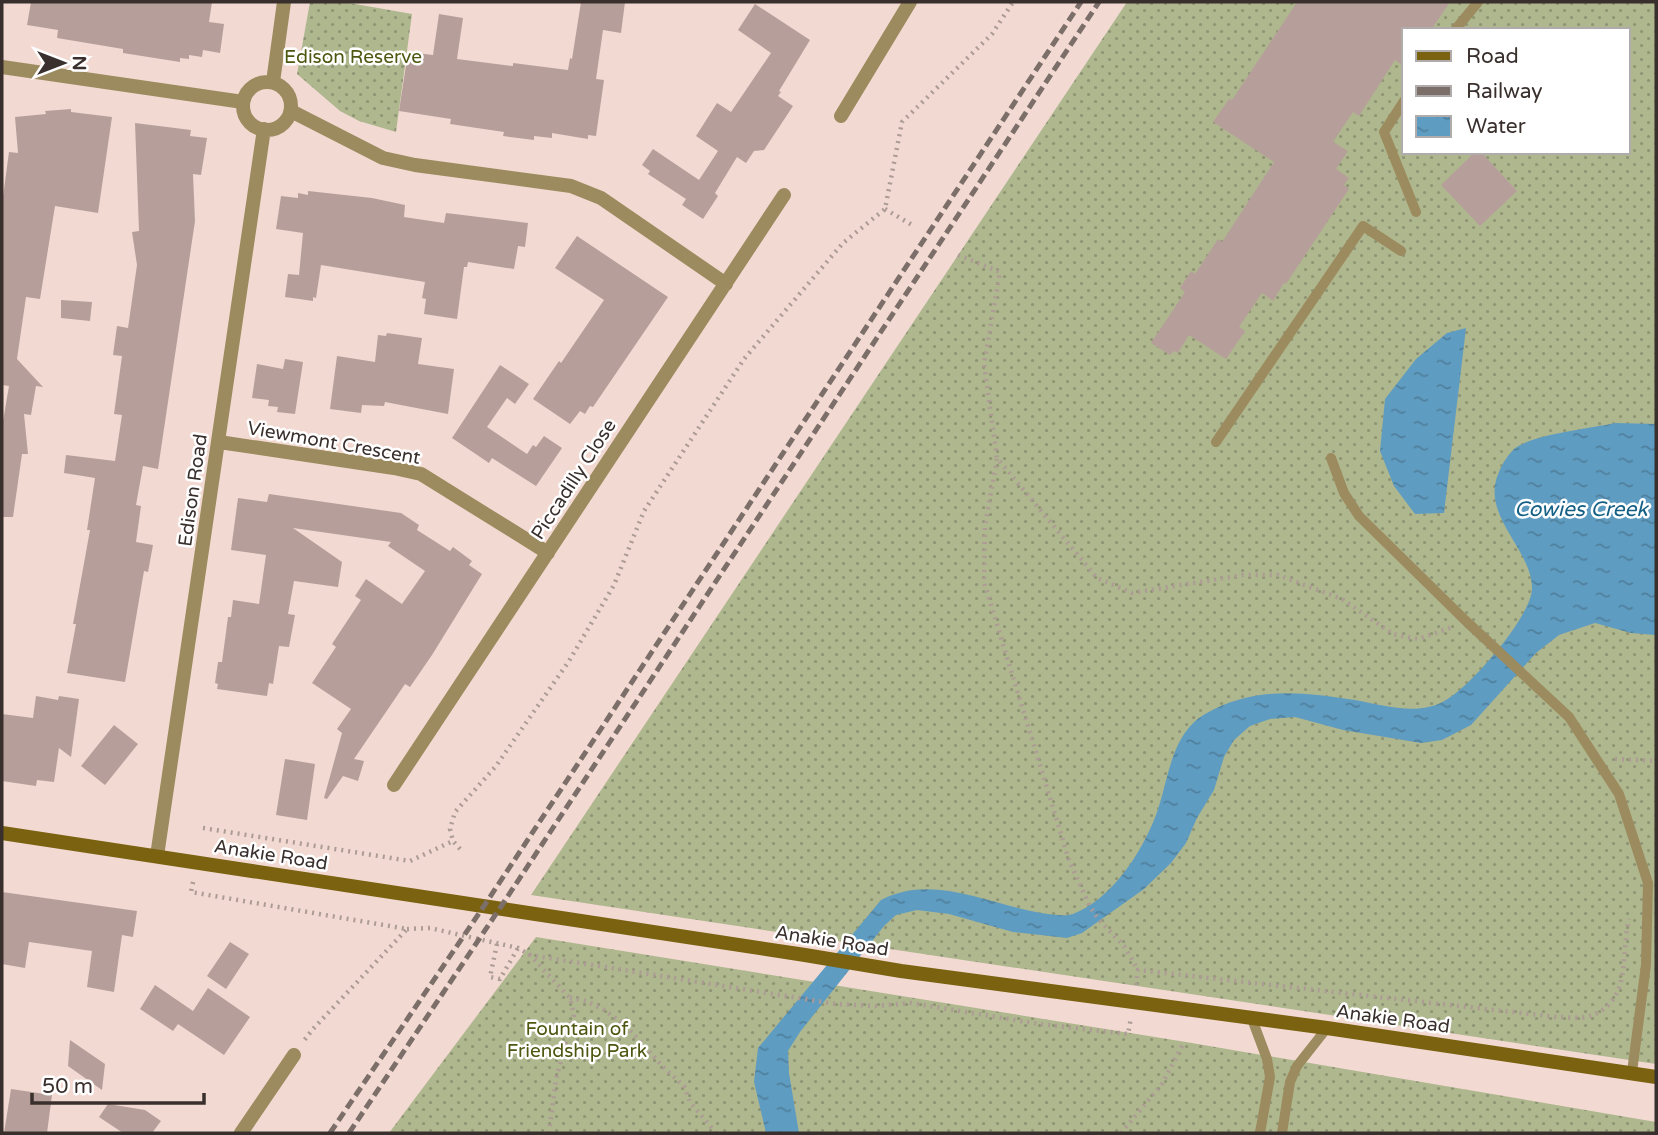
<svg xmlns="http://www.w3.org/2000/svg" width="1658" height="1135" viewBox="0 0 1658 1135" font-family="'Varela Round',sans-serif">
	<defs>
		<pattern id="grass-dots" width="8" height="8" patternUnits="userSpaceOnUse" patternTransform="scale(1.75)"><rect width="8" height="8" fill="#afb78e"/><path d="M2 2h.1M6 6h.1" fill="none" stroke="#8f9574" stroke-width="1.8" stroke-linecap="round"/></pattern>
		<pattern id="water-ripples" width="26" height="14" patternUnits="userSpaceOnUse" patternTransform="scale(1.75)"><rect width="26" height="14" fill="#5f9cc1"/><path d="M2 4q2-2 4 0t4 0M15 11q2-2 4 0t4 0" fill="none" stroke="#4f809d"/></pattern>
	</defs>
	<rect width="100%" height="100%" fill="#f2dad2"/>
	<path fill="url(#grass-dots)" fill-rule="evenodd" d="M310 2H344L412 14 396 132 359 121 340 111 297 74Z
		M1127 2H1656V1064L531 895ZM1404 30H1628V152H1404Z
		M536 937 1186 1042 1656 1122V1133H389Z"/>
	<path fill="url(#water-ripples)" d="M1466 328 1444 513 1415 514 1394 486 1380 451 1385 399 1416 359 1447 333Z
		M1615 423 1656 424V635L1631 633 1595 623 1559 635 1536 653 1471 725 1442 740 1421 743 1343 730 1295 717 1270 719 1250 726 1234 740 1224 757 1214 790 1197 818 1186 843 1171 863 1144 889 1082 933 1067 938 1013 932 949 914 917 910 896 915 884 926 800 1032 788 1051 789 1073 799 1133H766L754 1082 758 1048 881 900C932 873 988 904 1041 913 1051 914 1064 917 1073 914 1112 899 1142 852 1156 815 1169 780 1170 735 1205 714 1255 686 1301 692 1355 700 1384 705 1418 717 1446 700 1470 687 1531 617 1532 589 1533 550 1479 515 1499 472 1502 464 1508 455 1514 449 1533 434 1589 429 1615 423Z"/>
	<path fill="#b69f9a" d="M31 2H212L209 22 224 24 220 53 203 50 202 57 189 55V59L180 58V62L123 53V49L57 38 58 30 27 25Z
		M581 2H625L621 33 603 30 596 79 604 80 596 136 588 135V139L552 133V138L534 136V140L503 136 504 132 450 124 451 119 399 111 408 52 433 55 439 14 463 18 457 59 513 66V63L568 70 570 58 572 59Z
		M1297 2H1450L1431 30H1404V66L1395 60 1359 116 1353 112 1333 142 1348 151 1336 169 1349 178 1344 185 1349 189 1286 284 1284 283 1273 301 1262 293 1239 327 1245 331 1226 359 1189 335 1178 353 1174 351 1170 355 1151 343 1185 292 1180 288 1191 271 1195 274 1218 239 1222 242 1274 162 1213 122 1229 99 1232 100Z
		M755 4 810 40 779 91 781 92 778 96 793 106 764 150 754 151 746 163 737 157 715 193 718 196 703 219 682 205 686 199 648 174 650 171 642 165 653 149 699 180 718 151 696 136 717 103 731 112 771 53 738 30Z
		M71 109V112L112 117 98 213 55 206 40 299 26 297 17 359 43 387 36 386 31 415 24 414 28 454H22L13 517H2V427L9 386 2 385V204L9 152 18 153 15 117 46 114 45 111Z
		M135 123 191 130 190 136 207 138 201 175 193 174 195 221 158 469 143 466 136 505 141 506 136 542 153 545 148 572 144 571 125 682 67 673 76 624H73L90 530H87L95 478 64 473 66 455 115 461 122 415 114 414 122 356 113 355 117 326 128 328 137 265 132 232 139 231Z
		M1475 152H1481L1517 191 1480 226 1441 185Z
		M308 191 372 198 405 205 404 217 444 223 446 213 528 223 525 247 518 246 514 269 468 262 467 267H464L457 319 424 314 426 299 422 298 425 282 321 265 316 298 313 297V301L285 297 288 274 299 275 303 233 276 229 281 196 298 198V193L308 195Z
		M577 236 668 297 593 407 590 406 585 414 580 411 570 424 533 399 559 361 561 363 604 300 555 268Z
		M61 300 92 302 90 321 61 318Z
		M387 333 422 338 418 364 454 369 448 414 385 402 384 406 362 405 361 413 330 409 337 356 375 362 378 335 386 336Z
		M285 359 303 362 295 414 277 412 278 407 268 406 269 400 252 398 257 364 283 369Z
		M500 365 529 384 515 404 507 398 487 427 527 454 533 445 536 447 544 436 562 448 536 486 492 458 489 463 452 438Z
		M269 494 401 513 419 525 417 530 450 551 453 547 472 561 469 565 482 574 432 655 410 687 405 684 354 759 364 761 358 781 343 776 327 799 324 798 342 733 337 729 351 709 312 683 336 647 332 644 361 600 355 596 366 579 402 604 425 571 388 546 391 542 293 528 342 562 338 587 294 581 288 614 295 615 289 647 279 646 273 684 269 683 267 696 217 689 218 684 215 683 218 662H222L228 617H231L233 600 259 604 266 555 231 550 238 498 267 502Z
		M36 696 58 700 59 696 79 699 71 757 59 748 54 782 37 780 36 786 2 781V714L33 718Z
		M114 725 138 744 105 785 81 766Z
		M285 759 315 764 307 820 276 815Z
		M2 892 137 911 133 937 122 935 114 992 87 987 92 951 29 942 25 968 2 964Z
		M230 942 249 954 226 989 207 976Z
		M155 985 193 1011 208 988 250 1017 224 1055 178 1024 173 1031 140 1009Z
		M70 1040 105 1064 102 1090 68 1066Z
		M11 1089 52 1095 47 1133H4Z
		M108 1104 145 1110 161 1121 152 1133H123L99 1117Z"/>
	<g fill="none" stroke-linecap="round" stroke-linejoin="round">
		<path stroke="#ad9b95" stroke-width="4.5" stroke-dasharray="2 5" stroke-linecap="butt" d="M885 209 912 225
			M958 255 1000 272 984 364 997 458 1097 578 1132 593 1243 575H1278L1342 599 1393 634 1418 639 1453 627
			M997 459 985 525 984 582 1069 860 1089 905 1099 920 1124 946 1138 970
			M1615 759 1656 761
			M203 828 410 861 453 841
			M460 849 453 841 450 829 455 812 496 766 569 661 614 585 644 511 744 359 843 243 885 209 902 122 992 34 1013 2
			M193 882 191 892 407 929 313 1029 302 1043
			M407 929 430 928 518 948 530 955
			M497 944 490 977 500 979 518 948
			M1136 985 1138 970 1557 1017C1567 1017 1581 1019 1590 1016 1633 1001 1620 955 1629 919
			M570 998 586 1001 606 1011 627 1027 666 1070 684 1086 690 1102 716 1133
			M549 1133 556 1079 574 1015 570 998 530 955 836 1004 876 1006 911 1003 1039 1024 1128 1034 1131 1018
			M1121 1133 1162 1084 1183 1044"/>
		<path stroke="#9c8b5f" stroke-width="10" d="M1455 30 1478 2
			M1404 101 1384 132 1416 212
			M1216 442 1363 226 1401 251
			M1331 458 1344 493 1359 516 1467 622 1569 717 1619 794 1648 883 1646 965 1632 1072
			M1252 1019 1267 1059 1270 1077 1260 1133
			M1282 1133 1290 1082 1297 1066 1327 1028"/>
		<path stroke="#9c8b5f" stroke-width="14" d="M2 67 243 102
			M243 106a24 24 0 1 1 48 0a24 24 0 1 1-48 0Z
			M273 82 284 2
			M291 111 383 158 415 165 571 186 601 198 726 284
			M841 116 910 2
			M219 442 394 468 421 474 548 553
			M394 785 784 195
			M157 856 264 129
			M241 1133 294 1055"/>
		<path stroke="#7a6210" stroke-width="14" d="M2 833 805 955 901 971 1327 1028 1656 1077"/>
		<path stroke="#7c6e69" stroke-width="5" stroke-dasharray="10 5" stroke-linecap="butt" d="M330 1133 484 906 1081 2
			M349 1133 500 908 1099 2"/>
	</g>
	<g text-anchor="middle" stroke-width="5" stroke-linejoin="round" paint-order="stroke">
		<g font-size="19" fill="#4e5710" stroke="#fff">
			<text x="353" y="63">Edison Reserve</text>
			<text x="577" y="1035">Fountain of<tspan x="577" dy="22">Friendship Park</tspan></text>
		</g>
		<g font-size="19" fill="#39302d" stroke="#fff">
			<text transform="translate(334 442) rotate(10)" y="7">Viewmont Crescent</text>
			<text transform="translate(573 479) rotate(-57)" y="7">Piccadilly Close</text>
			<text transform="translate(192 490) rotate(-82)" y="7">Edison Road</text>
			<text transform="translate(271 854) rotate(9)" y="7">Anakie Road</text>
			<text transform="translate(832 940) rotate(9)" y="7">Anakie Road</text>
			<text transform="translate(1393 1018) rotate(8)" y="7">Anakie Road</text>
		</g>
		<g font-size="21" font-style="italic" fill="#145f84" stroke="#fff">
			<text x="1581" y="516">Cowies Creek</text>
		</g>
	</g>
	<rect width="1658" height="1135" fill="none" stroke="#39302d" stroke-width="7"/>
	<rect x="1402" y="28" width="228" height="126" fill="#ffffff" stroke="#b0acab" stroke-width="2"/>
	<rect x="1416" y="51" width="35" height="10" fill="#7a6210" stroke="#b0acab" stroke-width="2"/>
	<text x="1466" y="63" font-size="21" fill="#39302d">Road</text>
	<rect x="1416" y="86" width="35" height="10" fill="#7c6e69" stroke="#b0acab" stroke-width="2"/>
	<text x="1466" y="98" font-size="21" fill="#39302d">Railway</text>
	<rect x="1416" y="116" width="35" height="21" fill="url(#water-ripples)" stroke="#b0acab" stroke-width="2"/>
	<text x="1466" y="133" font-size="21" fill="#39302d">Water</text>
	<g transform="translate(63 63) rotate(90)" stroke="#ffffff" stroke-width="5" paint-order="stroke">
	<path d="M0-5L12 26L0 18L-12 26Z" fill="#39302d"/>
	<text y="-10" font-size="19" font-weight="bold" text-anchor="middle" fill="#39302d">N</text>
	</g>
	<path d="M32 1093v10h172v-10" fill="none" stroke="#39302d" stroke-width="3.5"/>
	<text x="42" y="1093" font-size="21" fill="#39302d" stroke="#ffffff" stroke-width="5" paint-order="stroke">50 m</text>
</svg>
